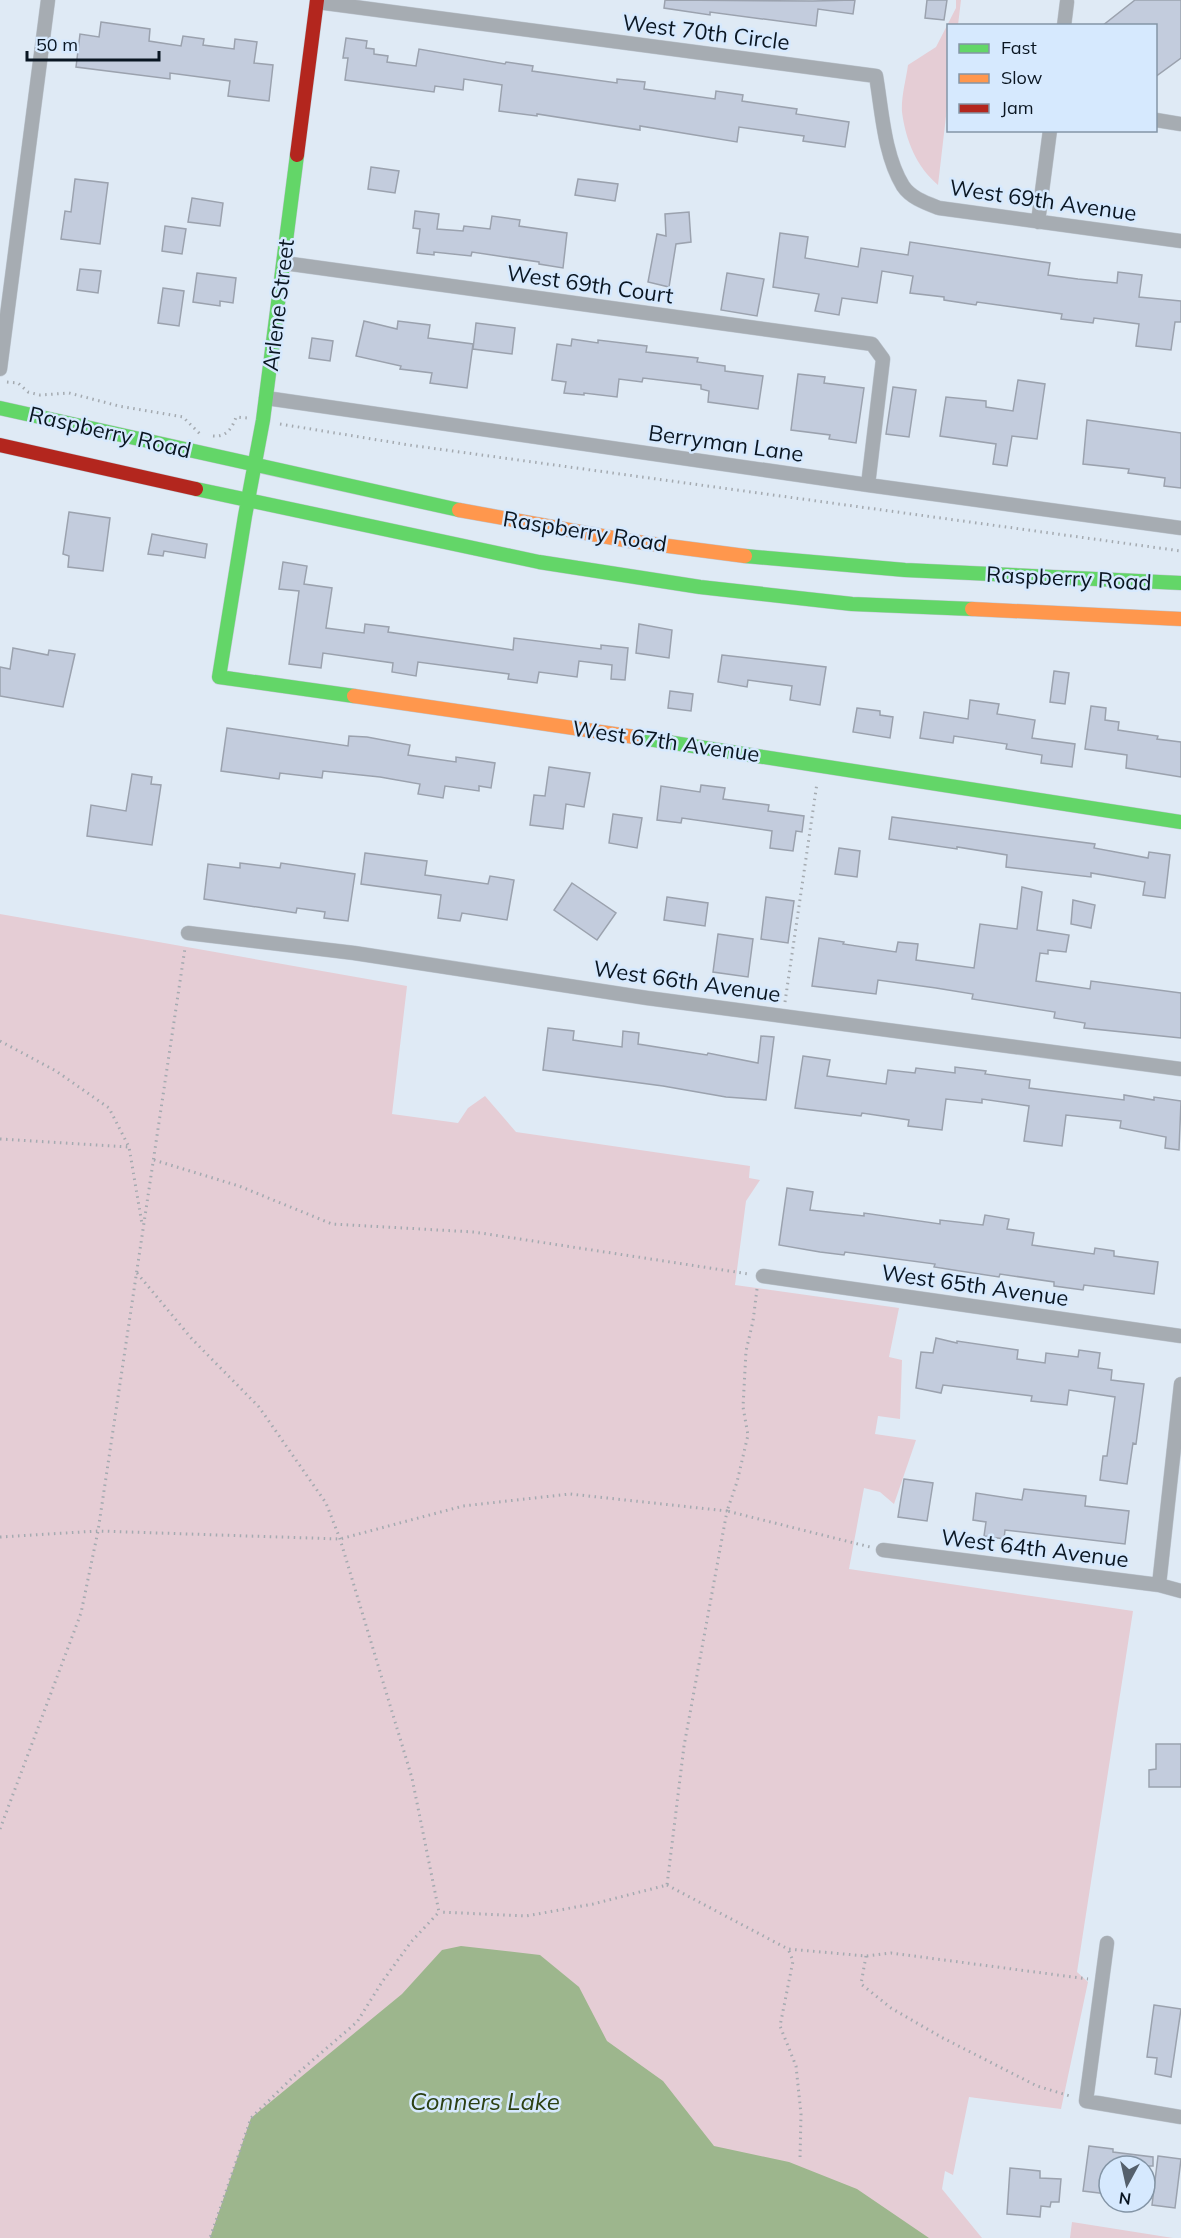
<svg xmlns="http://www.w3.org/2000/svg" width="1181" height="2238" viewBox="0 0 1181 2238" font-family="Mulish,sans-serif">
	<rect width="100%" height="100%" fill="#dfeaf5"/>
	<path fill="#e5cdd5" d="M956 0H961L958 25 948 26V99L938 185C916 166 906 141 902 112 901 97 906 80 908 65L936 47 956 8Z
		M0 914 407 986 392 1114 458 1123 468 1108 485 1096 516 1132 750 1166 749 1178 760 1180 746 1201 735 1285 899 1308 889 1357 902 1360 900 1419 878 1416 875 1434 916 1440 894 1504 880 1492 864 1488 849 1569 1133 1611 1077 1972 1088 1982 1061 2109 969 2097 953 2175 945 2171 942 2189 982 2238H0Z
		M1072 2222 1173 2238H1070Z"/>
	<path fill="#9db68d" d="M461 1946 540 1955 579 1987 607 2041 663 2081 714 2146 789 2162 857 2189 929 2238H210L251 2118 402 1994 442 1950Z"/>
	<path fill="#c3ccdd" stroke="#9ba2ae" stroke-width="1.5" d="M665 0 813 1 855 0 853 14 818 9 816 26 710 12V15L664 8Z
		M927 0H947L944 20 925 18Z
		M1135 0H1181V58L1155 77V26H1102Z
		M101 22 150 29 149 41 181 46 183 36 204 39 203 45 234 49 235 39 257 42 254 63 273 65 269 101 228 96 230 81 170 73V79L76 67 80 34 99 37Z
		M346 38 367 41 366 48 374 49V54L388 56 387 62 416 66 419 49 505 64 506 62 533 66 532 71 617 83V79L645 82 644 89 715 99 716 91 743 95 742 101 797 109 796 114 849 122 845 147 803 141 804 136 739 127 737 142 640 126V130L537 114V116L499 111 502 85 464 79 463 90 435 86 434 92 345 80 348 58H343Z
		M371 167 399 171 395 193 368 189Z
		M75 179 108 183 100 244 61 239 65 211 71 212Z
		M578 179 618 184 615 201 575 195Z
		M192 198 223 203 220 226 188 222Z
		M415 211 439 214 437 229 463 231 464 226 490 229 492 216 520 220 519 226 567 233 563 268 539 264V262L472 252 471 256 434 252V255L417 253 420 229 413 228Z
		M689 212 691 242 676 244 669 287 648 282 657 234 666 236 665 214Z
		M165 226 186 229 182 254 162 251Z
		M780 233 808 237 805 258 858 267 861 248 908 255 910 242 1050 263 1048 275 1078 279 1117 283 1118 272 1142 275 1139 297 1181 301V322H1175L1171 350 1136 346 1139 324 1094 318 1093 323 1061 319 1062 314 977 302 976 305 944 300V297L910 293 913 276 882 271 877 303 842 298 839 315 815 311 819 294 773 287Z
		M80 269 101 271 98 293 77 290Z
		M197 273 236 278 233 303 220 301V306L193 302Z
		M727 273 764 279 757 316 721 310Z
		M163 288 184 291 179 326 158 323Z
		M364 321 397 329 398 321 430 325 428 338 473 344 467 388 430 383 432 373 400 369 401 366 356 356Z
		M476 323 515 328 512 354 473 349Z
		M312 338 333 341 330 361 309 358Z
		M572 339 598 343V340L647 346 646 352 698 358 697 362 725 366V371L763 376 758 409 708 402 709 391 701 389V385L643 378 642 382 619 379 617 397 584 393V395L564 393 566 382 552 380 557 344 571 346Z
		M798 374 825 377 824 383 864 388 856 443 829 439 830 435 791 430Z
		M1018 380 1045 384 1037 439 1012 436 1007 466 993 464 996 444 940 436 946 397 986 401V407L1013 411Z
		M893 387 916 390 909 437 886 434Z
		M1087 420 1181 433V488L1164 486 1165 478 1128 473 1129 469 1083 464Z
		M69 512 110 518 103 571 68 567 69 556 63 554Z
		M152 534 207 544 205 558 164 551 163 556 148 554Z
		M283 562 307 566 304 584 332 588 326 628 364 633 365 624 389 627 388 632 513 650 514 638 601 649V645L628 648 625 680 611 679 612 665 579 661 577 677 539 672 537 683 508 679 509 674 418 662 416 676 392 672 393 663 323 653 321 668 289 664 299 591 279 589Z
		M639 624 672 630 669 658 636 653Z
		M13 648 48 655 49 650 75 654 63 707 0 696V667L10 669Z
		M722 655 826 667 820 705 790 700 792 686 748 680 747 687 718 682Z
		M1054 671 1069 673 1065 704 1050 702Z
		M670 691 693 694 691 711 668 708Z
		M970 700 999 704 997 714 1035 720 1032 738 1075 744 1072 767 1041 763 1042 755 1006 749 1007 744 954 736 953 743 920 738 924 712 968 719Z
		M1091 706 1106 708 1105 720 1119 722 1118 730 1158 736 1157 739 1181 742V777L1126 768 1127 755 1085 749Z
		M857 708 880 711V715L893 717 890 738 853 732Z
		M227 728 348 746 349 736 367 737 410 745 408 755 456 762V757L495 763 491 788 479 786V791L445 786 443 798 418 794 420 784 380 777 323 771 322 778 280 773 279 779 221 771Z
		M549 767 590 773 584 807 566 804 563 829 530 825 534 795 545 796Z
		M132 774 152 777 151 784 161 785 152 845 87 836 91 805 126 811Z
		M701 785 725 788 723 799 769 805 768 811 804 816 802 832 796 831 793 851 770 848 772 831 682 818 681 823 657 820 661 786 700 792Z
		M613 814 642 818 637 848 609 843Z
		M892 817 1095 844 1094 848 1148 858 1149 852 1170 855 1165 898 1143 895 1145 882 1091 873V877L1006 867 1007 855 957 847V849L889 839Z
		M839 848 860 851 857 877 835 874Z
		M365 853 427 861 425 875 488 884 490 876 514 880 507 920 462 913 460 921 438 918 441 895 361 884Z
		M240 863 280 868 281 863 355 874 348 921 324 918 325 912 297 908 296 913 204 899 208 864 240 868Z
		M572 883 616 913 597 940 554 910Z
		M1022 887 1042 892 1037 930 1069 935 1066 952 1048 950V954L1040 953 1036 981 1090 989 1091 981 1181 993V1038L1084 1028 1085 1023 1054 1018 1055 1012 972 999 973 994 936 988 878 980 876 994 812 986 819 938 844 942 843 944 896 952 898 942 918 944 916 960 974 968 980 924 1017 929Z
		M667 897 708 903 705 926 664 920Z
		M766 897 794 901 788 943 761 939Z
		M1073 900 1095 905 1091 928 1071 924Z
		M718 934 753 939 748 977 713 972Z
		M548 1028 574 1031 573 1040 622 1047 623 1031 639 1033 638 1044 707 1055 708 1053 758 1063 761 1036 774 1037 766 1100 726 1097 663 1086 543 1070Z
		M803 1056 830 1060 827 1076 886 1084 888 1070 915 1073 916 1068 955 1073V1067L986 1071 985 1074 1030 1080 1029 1088 1124 1100V1095L1154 1100V1097L1181 1101 1179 1150 1165 1148 1166 1137 1120 1128 1121 1121 1066 1115 1062 1146 1024 1141 1029 1106 982 1099V1103L946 1099 942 1130 908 1126 909 1120 862 1113 861 1116 795 1108Z
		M787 1188 813 1192 810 1210 864 1216V1213L940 1224V1220L983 1225 985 1215 1009 1219 1007 1229 1034 1233 1032 1245 1094 1254 1095 1248 1114 1251V1256L1158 1262 1154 1294 1084 1285 1083 1290 1054 1286V1282L1000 1274 999 1277 934 1267 935 1264 845 1252 844 1255 820 1252 779 1245Z
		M936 1338 957 1343V1341L1018 1350 1017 1359 1045 1363 1046 1353 1078 1357 1079 1350 1100 1353 1098 1368 1112 1370 1111 1380 1144 1384 1136 1444 1133 1443 1127 1484 1100 1480 1103 1456H1107L1115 1397 1069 1390 1067 1405 1031 1401 1032 1396 943 1385 941 1393 916 1388 921 1352 933 1353Z
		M904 1479 933 1483 927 1521 898 1517Z
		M1024 1489 1086 1496 1085 1506 1129 1511 1125 1544 1005 1530 1004 1539 984 1536 986 1522 973 1520 976 1493 1022 1500Z
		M1156 1744H1181V1787H1149V1770L1156 1769Z
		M1154 2005 1181 2009 1171 2077 1155 2074 1157 2058 1147 2057Z
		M1089 2146 1113 2149V2152L1153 2157V2166H1109L1107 2194 1083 2191Z
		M1158 2156 1181 2159 1175 2208 1152 2205Z
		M1010 2168 1040 2171V2178L1061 2179 1059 2202H1051L1050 2207 1041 2206 1040 2217 1007 2214Z"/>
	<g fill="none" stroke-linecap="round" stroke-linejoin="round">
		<g stroke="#bfc8d2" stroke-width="15">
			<path id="street" d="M317 2 876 76C882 111 884 155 903 186 911 198 926 203 939 208L1181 241
				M1064 26 1067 2
				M1156 120 1181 124
				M1038 222 1050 130
				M284 263 872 344 883 359 868 485
				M0 369 48 0
				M266 398 868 485 1181 528
				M188 933 354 953 647 998 1181 1069
				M763 1276 1181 1336
				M883 1550 1159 1585 1181 1591
				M1159 1585 1181 1384
				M1107 1943 1086 2101 1181 2117"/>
		</g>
		<g stroke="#bfc8d2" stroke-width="15">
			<path id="fast" d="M297 155 263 420 245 516 219 677 354 696
				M0 408 459 510
				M196 489 539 562 700 587 852 604 972 609
				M745 556 905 570 1181 583
				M635 737 1181 822"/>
		</g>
		<g stroke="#bfc8d2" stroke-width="15">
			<path id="slow" d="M459 510 630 541 745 556
				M972 609 1181 619
				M354 696 635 737"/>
		</g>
		<g stroke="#bfc8d2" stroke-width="15">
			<path id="jam" d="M297 155 317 0
				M0 445 196 489"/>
		</g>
		<path stroke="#a4aab0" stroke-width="3" stroke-dasharray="1.5 4.5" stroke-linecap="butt" d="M7 382 18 383 28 392 40 395 69 393 119 406 183 417 200 434
			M280 424 409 445 1181 551
			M213 436C226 437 232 429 236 417L247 418
			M785 1002 817 783
			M0 1041 56 1071 109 1108 129 1147 142 1224
			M0 1139 129 1147
			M154 1160 239 1186 332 1224 474 1232 749 1274
			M137 1273 192 1339 259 1407 326 1503 340 1539 412 1778 439 1912 411 1942 382 1982 357 2022 292 2078 251 2118 210 2238
			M757 1289 753 1321 746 1351 743 1407 748 1435 737 1482 727 1511 870 1547
			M0 1537 98 1531 340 1539 463 1506 570 1494 727 1511 684 1746 667 1885 593 1904 526 1916 439 1912
			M0 1829 81 1613 98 1531 185 948
			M667 1885 788 1949 866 1956 891 1953 1088 1979
			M789 1951 793 1961 780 2026 796 2066 801 2114 800 2159
			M866 1956 861 1984 891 2008 941 2037 1037 2086 1070 2096"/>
		<use href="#street" stroke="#a6acb2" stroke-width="14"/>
		<use href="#fast" stroke="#63d668" stroke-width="14"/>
		<use href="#slow" stroke="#ff974d" stroke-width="14"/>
		<use href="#jam" stroke="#b3261e" stroke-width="14"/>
	</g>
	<g text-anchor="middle" stroke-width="5" stroke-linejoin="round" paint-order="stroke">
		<g font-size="22" fill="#0a1622" stroke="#d6e9fe">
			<text transform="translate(706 32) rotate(7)" y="8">West 70th Circle</text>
			<text transform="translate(1043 200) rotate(8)" y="8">West 69th Avenue</text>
			<text transform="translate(590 284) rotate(8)" y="8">West 69th Court</text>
			<text transform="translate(278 305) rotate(-83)" y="8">Arlene Street</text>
			<text transform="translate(110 432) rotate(13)" y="8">Raspberry Road</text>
			<text transform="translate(726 443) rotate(8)" y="8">Berryman Lane</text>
			<text transform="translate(585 531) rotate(9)" y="8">Raspberry Road</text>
			<text transform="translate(1069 578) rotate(3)" y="8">Raspberry Road</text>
			<text transform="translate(666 741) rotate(8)" y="8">West 67th Avenue</text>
			<text transform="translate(687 981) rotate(8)" y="8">West 66th Avenue</text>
			<text transform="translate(975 1285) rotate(8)" y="8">West 65th Avenue</text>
			<text transform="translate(1035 1548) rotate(7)" y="8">West 64th Avenue</text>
		</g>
		<g font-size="24" font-style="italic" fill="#2c4013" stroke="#d6e9fe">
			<text x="485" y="2110">Conners Lake</text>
		</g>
	</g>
	<rect x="947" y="24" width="210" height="108" fill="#d6e9fe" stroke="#8495a6" stroke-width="1.5"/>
	<rect x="959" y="44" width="30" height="9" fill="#63d668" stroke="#8495a6" stroke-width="1.5"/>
	<text x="1001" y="54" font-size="18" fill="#0a1622">Fast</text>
	<rect x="959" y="74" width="30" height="9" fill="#ff974d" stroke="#8495a6" stroke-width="1.5"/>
	<text x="1001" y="84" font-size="18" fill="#0a1622">Slow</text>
	<rect x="959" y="104" width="30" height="9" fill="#b3261e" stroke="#8495a6" stroke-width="1.5"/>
	<text x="1001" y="114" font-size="18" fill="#0a1622">Jam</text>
	<g transform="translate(1127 2184) rotate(188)"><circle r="28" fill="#d6e9fe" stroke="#8495a6" stroke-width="1.5"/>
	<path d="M0-4.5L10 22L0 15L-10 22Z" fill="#55606c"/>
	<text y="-9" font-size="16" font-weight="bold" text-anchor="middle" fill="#0a1622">N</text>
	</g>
	<path d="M27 51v9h132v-9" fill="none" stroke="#0a1622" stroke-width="3"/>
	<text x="36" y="51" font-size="18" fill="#0a1622" stroke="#d6e9fe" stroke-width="4.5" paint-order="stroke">50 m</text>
</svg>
